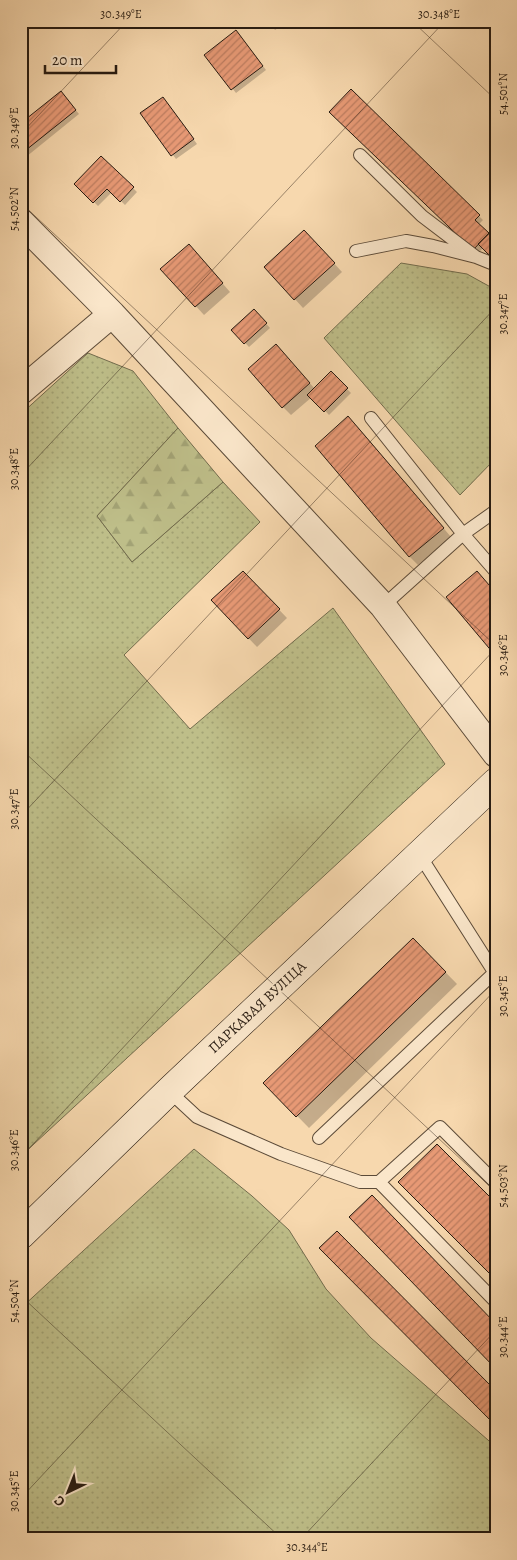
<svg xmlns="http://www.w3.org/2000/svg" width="517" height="1560" viewBox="0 0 517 1560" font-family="Alegreya,serif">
	<defs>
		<pattern id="grass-dots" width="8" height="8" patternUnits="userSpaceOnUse" patternTransform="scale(1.25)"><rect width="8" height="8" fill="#bebe89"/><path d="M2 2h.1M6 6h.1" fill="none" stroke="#a3a375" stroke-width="1.8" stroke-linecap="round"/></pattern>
		<pattern id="forest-firs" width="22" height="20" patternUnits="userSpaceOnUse" patternTransform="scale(1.25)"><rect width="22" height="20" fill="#bebe89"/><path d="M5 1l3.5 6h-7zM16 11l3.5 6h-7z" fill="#a3a375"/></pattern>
		<pattern id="building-hatch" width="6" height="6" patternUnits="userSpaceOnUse" patternTransform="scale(1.25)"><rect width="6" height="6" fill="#e79975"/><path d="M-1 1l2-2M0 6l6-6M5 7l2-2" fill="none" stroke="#bb7c5f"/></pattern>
	</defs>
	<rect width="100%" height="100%" fill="#f7d8ae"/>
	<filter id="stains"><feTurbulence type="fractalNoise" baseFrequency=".004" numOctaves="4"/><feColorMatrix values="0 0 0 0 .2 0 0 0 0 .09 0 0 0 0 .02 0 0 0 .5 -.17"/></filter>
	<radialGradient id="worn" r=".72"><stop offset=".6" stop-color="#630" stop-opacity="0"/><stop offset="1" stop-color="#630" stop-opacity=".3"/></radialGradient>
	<path fill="url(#grass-dots)" stroke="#726c4d" d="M401 263 467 274 496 290V458L460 495 324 338Z
		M88 353 133 371 178 428 97 516 132 562 223 482 260 522 124 655 190 729 333 608 445 764 21 1156V414Z
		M194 1149 252 1196 289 1230 326 1289 371 1338 496 1447V1539H21V1308Z"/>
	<path fill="url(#forest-firs)" stroke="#726c4d" d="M178 428 223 482 132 562 97 516Z"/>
	<path fill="#0003" d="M268 21H289L275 30Z
		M240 36 266 70 236 93 206 55Z
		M351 91 483 220 478 225 489 235 496 229V260L483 248 478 253Z
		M65 97 79 114 21 161V125Z
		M167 103 197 144 176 159 142 114Z
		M101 157 137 192 125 205 112 192 98 206 76 184Z
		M313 240 342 272 303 308 266 267Z
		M197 254 230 292 204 315 162 269Z
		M254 310 270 328 249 347 233 330Z
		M284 354 315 389 331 373 351 393 329 415 312 397 291 415 283 407Z
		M357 426 451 537 418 565 409 556Z
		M243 572 287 618 257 647 213 601Z
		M413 939 457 984 309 1128 265 1083Z"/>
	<path fill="url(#building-hatch)" stroke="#271b11" d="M266 21H279L270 27Z
		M236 30 263 66 231 90 204 55Z
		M351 89 480 215 475 220 489 233 473 250 329 112Z
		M61 91 76 110 21 154V123Z
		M163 97 194 139 171 156 140 113Z
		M101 156 134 187 120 202 107 189 93 203 74 184Z
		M496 227V252L491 257 478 244Z
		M304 230 335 263 294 300 264 267Z
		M189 244 223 283 195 307 160 269Z
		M254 309 267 323 244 344 231 330Z
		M276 344 310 383 282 408 248 369Z
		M331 371 348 388 324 412 307 395Z
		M348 416 444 528 409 557 315 446Z
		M243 571 280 609 248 639 211 600Z
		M477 571 496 593V653L494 654 446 597Z
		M413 938 446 972 296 1117 263 1083Z
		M437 1144 496 1203V1280L398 1182Z
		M372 1195 496 1324V1369L349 1217Z
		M337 1231 496 1391V1426L319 1248Z"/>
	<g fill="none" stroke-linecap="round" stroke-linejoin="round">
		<g stroke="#5b4a38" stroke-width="14">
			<path id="lane" d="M360 155 422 216 476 257
				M356 251 406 241 433 246 476 257 496 265
				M371 418 463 534 496 572
				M383 606 463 534 494 512
				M419 854 496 975
				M169 1091 197 1117 281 1154 360 1182H379L496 1302
				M319 1138 494 973
				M379 1182 440 1127 496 1183"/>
		</g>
		<g stroke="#5b4a38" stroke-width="28">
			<path id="street" d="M21 222 112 314 383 606 496 754
				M21 391 112 314"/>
		</g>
		<g stroke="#271b11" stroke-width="29">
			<path id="secondary" d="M21 1235 169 1091 496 782"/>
		</g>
		<use href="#lane" stroke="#fae6ca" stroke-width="12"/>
		<use href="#street" stroke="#fae6ca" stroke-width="26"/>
		<use href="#secondary" stroke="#fae6ca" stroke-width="28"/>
	</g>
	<path fill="none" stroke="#271b11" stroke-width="1" stroke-opacity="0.45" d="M412 21 496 100M21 134 127 21M21 203 496 646M21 475 445 21M21 749 496 1192M21 816 496 307M21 1157 496 648M21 1296 282 1539M21 1498 496 989M301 1539 496 1330"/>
	<g text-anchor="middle" stroke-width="4" stroke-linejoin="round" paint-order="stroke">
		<g font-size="15" fill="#271b11" stroke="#fae6ca">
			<text transform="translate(257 1007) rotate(-43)" y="5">ПАРКАВАЯ ВУЛІЦА</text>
		</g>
	</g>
	<rect width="517" height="1560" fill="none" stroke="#f7d8ae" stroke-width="55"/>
	<g transform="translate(68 1492) rotate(223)" stroke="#fae6ca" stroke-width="4" paint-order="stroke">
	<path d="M0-4L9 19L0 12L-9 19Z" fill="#271b11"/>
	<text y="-8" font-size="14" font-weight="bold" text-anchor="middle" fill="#271b11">С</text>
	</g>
	<path d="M45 65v8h71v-8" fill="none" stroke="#271b11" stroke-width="2.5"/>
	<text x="52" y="65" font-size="15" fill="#271b11" stroke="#fae6ca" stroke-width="4" paint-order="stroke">20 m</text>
	<rect x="28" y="28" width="462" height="1504" fill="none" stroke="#271b11" stroke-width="2"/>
	<g font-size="12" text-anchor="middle" fill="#271b11">
		<text x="121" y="18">30.349°E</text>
		<text x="439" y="18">30.348°E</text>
		<text transform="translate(503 94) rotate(-90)" y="4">54.501°N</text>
		<text transform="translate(14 128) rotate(-90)" y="4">30.349°E</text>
		<text transform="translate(14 209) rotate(-90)" y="4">54.502°N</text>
		<text transform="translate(503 314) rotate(-90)" y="4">30.347°E</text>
		<text transform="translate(14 469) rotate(-90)" y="4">30.348°E</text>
		<text transform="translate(503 655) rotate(-90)" y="4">30.346°E</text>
		<text transform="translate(14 809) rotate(-90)" y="4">30.347°E</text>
		<text transform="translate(503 996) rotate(-90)" y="4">30.345°E</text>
		<text transform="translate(14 1150) rotate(-90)" y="4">30.346°E</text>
		<text transform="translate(503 1186) rotate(-90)" y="4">54.503°N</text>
		<text transform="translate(14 1301) rotate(-90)" y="4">54.504°N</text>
		<text transform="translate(503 1337) rotate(-90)" y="4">30.344°E</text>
		<text transform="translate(14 1491) rotate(-90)" y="4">30.345°E</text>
		<text x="307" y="1551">30.344°E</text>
	</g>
	<rect width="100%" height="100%" filter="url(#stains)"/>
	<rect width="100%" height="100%" fill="url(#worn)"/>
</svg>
